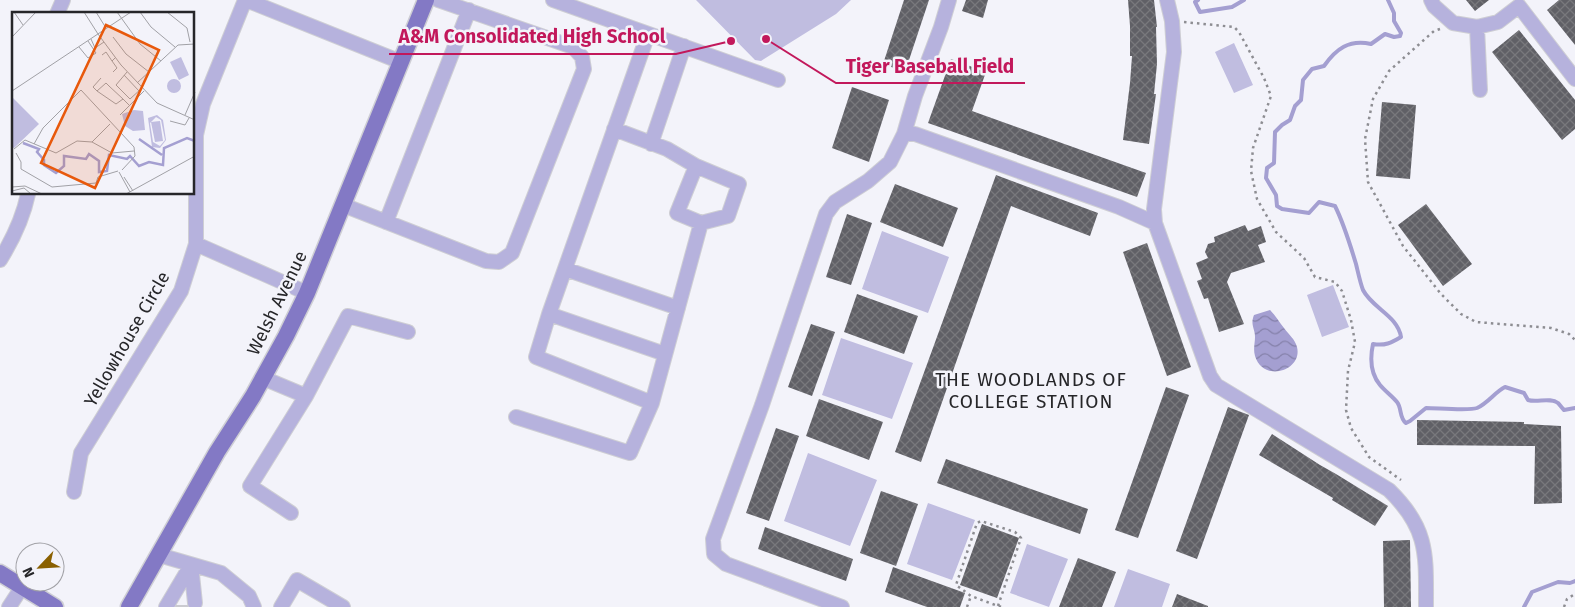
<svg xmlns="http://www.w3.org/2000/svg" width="1575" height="607" viewBox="0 0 1575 607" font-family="'Fira Sans',sans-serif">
	<defs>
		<pattern id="water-waves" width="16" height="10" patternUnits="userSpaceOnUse" patternTransform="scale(1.25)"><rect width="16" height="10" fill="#a49fd1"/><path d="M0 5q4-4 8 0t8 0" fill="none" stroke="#8581aa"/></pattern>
		<pattern id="building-cross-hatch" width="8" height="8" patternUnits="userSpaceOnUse" patternTransform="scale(1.25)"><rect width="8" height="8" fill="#606066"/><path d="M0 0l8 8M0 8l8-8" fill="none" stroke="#78787c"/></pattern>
	</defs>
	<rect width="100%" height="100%" fill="#f3f3fa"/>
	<path fill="#c0bde0" d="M696 0H851L836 14 761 61 755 60Z
		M1234 43 1253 85 1234 93 1215 52Z
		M882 231 949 257 928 313 862 289Z
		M1333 285 1349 327 1322 337 1307 295Z
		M841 338 913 363 892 419 822 395Z
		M808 453 877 480 850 546 784 521Z
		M928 503 975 520 952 580 907 564Z
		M1027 544 1068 559 1049 607 1010 593Z
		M1128 569 1170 584 1162 607H1114Z"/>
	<path fill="url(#water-waves)" d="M1270 310C1276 316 1279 322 1284 328 1289 335 1295 339 1297 347 1303 371 1263 383 1255 356 1253 349 1255 343 1255 337 1255 328 1250 325 1254 315Z"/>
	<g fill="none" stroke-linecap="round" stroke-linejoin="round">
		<path stroke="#a49fd1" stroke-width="4" d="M1198 0 1195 2 1200 12 1232 7 1244 0
			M1388 0 1394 13V21L1401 33 1400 36 1394 37 1385 34 1371 44C1349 39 1336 49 1324 66L1312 69 1303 80 1301 100 1295 106 1290 120 1282 125 1275 132 1274 163 1267 168 1266 178 1276 195 1277 206 1282 209 1309 213 1319 202 1335 206C1344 224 1350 244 1356 264 1358 272 1360 282 1363 290 1372 308 1398 316 1401 337 1391 343 1385 346 1373 344 1370 358 1370 373 1380 385 1385 391 1392 396 1397 402 1402 408 1399 418 1406 423L1410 421 1426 408C1437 408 1469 411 1477 408 1488 403 1495 392 1505 387L1524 393 1528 400C1537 403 1550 397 1558 403 1560 405 1562 408 1564 410L1575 408
			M1524 607 1532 592 1558 582 1570 583 1575 581"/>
	</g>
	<path fill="url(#building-cross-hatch)" d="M904 0H929L905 72 883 64Z
		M966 0H988L983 18 962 11Z
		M1128 0H1154L1157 27H1156L1157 64 1154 94H1156L1149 144 1123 140 1130 83 1132 56H1130V26Z
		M1466 0H1489L1475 11Z
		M1559 0H1575V45L1547 10Z
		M1519 30 1575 100V129L1562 140 1492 52Z
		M951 59 986 72 972 111 1146 173 1137 197 928 123Z
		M852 87 889 100 869 162 832 148Z
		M1382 102 1416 105 1410 179 1376 176Z
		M996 175 1098 213 1090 236 1011 206 921 462 895 452Z
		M895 184 958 208 943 247 880 222Z
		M1426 204 1472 264 1443 286 1398 225Z
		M847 214 872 223 851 285 826 277Z
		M1245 225 1248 231 1261 226 1266 242 1258 245 1265 262 1231 273 1227 282 1244 324 1219 332 1208 298 1204 299 1197 281 1202 279 1196 263 1208 258 1205 252 1208 244 1215 242 1214 237Z
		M1147 243 1191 367 1167 376 1123 252Z
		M857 294 918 316 904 354 844 332Z
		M811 324 835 332 812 396 788 387Z
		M1166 387 1189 395 1138 538 1115 530Z
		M819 399 883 422 869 460 806 436Z
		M1228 407 1249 415 1197 559 1176 551Z
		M1417 420 1524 422V424L1561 426 1562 503 1534 504 1535 446 1417 445Z
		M776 428 799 436 769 521 746 513Z
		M1272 434 1320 465 1336 474 1388 506 1375 526 1332 500 1333 498 1259 455Z
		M946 459 1088 509 1080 534 937 483Z
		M881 491 918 504 896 566 860 553Z
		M982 524 1019 538 997 598 960 585Z
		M765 527 853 559 846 581 758 549Z
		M1410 540 1411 607H1384L1383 541Z
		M1078 558 1116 572 1102 607H1059Z
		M893 567 965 593 960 607H927L885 592Z
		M1177 594 1208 606V607H1172Z"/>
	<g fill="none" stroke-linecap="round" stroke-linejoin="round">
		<path stroke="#cacad0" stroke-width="14" stroke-dasharray="14 7" stroke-linecap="butt" d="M181 605V607"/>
		<g stroke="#ceced4" stroke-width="16">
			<path id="minor" d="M246 0 401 62
				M553 0 778 80
				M1167 0 1172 21 1174 52 1154 209 1155 223 1210 376 1216 385 1389 490C1429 529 1426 555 1426 607
				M1431 0 1434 6 1453 23 1477 27 1498 22 1519 6 1575 79
				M57 14 63 0
				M1477 27 1480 90
				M614 129 667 149 696 166 677 213 701 223 652 403 536 357 549 314 648 34
				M904 134H915L1119 207 1155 223
				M651 144 684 46
				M696 166 739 184 728 216 701 223
				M343 205 486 261 499 262 512 253 584 69 582 57 573 47 438 0
				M386 222 469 10
				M196 244 307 293
				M0 260C13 239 23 218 28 194
				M565 269 678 308
				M549 314 665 354
				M263 378 306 396 348 316 408 332
				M516 417 630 453 652 403
				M74 492 81 453 181 291 196 244V135L203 104 245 0
				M291 513 250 486 306 396
				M159 555 221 573 249 596 254 607
				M191 565 195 603
				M9 607 22 587
				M166 607 191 565
				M281 607 297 580 343 607
				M842 607 726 564 714 554 713 539 762 405 826 214 835 202 868 181 890 162 904 134 915 96 941 27 949 0"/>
		</g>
		<g stroke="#ceced4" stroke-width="19">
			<path id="major" d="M0 573 55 607
				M129 607 217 452 253 396 286 336 307 293 426 0"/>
		</g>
		<path stroke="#8d8d92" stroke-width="2.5" stroke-dasharray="2.5 4" stroke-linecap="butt" d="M1184 22 1234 27 1239 32 1264 78 1271 96 1253 148 1251 171 1257 199 1276 232 1304 258 1315 277 1335 282 1342 291 1351 320 1355 342 1348 371 1346 410 1351 428 1369 457 1401 480
			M1440 29 1434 31 1389 71 1373 99 1365 139 1368 182 1403 246 1441 294 1461 314 1476 322 1551 328 1569 334 1575 340
			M998 606 1021 538 1015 532 981 521 977 523 956 585 971 596 998 606 1002 607
			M967 607 971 596
			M1564 607 1567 599 1575 594"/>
		<use href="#minor" stroke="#b6b2dd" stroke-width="14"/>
		<use href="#major" stroke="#8379c5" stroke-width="16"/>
	</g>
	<g text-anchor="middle" stroke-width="5" stroke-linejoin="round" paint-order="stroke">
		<g font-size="18" fill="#262629" stroke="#f3f3fa">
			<text transform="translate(277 303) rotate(-64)" y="6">Welsh Avenue</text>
			<text transform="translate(127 339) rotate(-60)" y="6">Yellowhouse Circle</text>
		</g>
		<g font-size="19" letter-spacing="1" fill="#262629" stroke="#f3f3fa">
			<text x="1031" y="386">THE WOODLANDS OF<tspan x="1031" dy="22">COLLEGE STATION</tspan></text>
		</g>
	</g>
	<g transform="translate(12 12)">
		<rect width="182" height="182" fill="#f3f3fa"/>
		<path d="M169 45 177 63 167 68 158 50ZM155 74a7 7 0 1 1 14 0a7 7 0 1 1-14 0ZM122 98 131 99 133 118 121 119 113 114 110 102ZM145 103 151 108 154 128 148 136 140 135 136 106ZM144 105 149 108 153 128 148 134 141 130 138 111ZM148 109 151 129 143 130 139 110Z" fill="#c0bde0" fill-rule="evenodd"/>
		<path d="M0 85 27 112 2 136 0 135Z" fill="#c0bde0"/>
		<path fill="none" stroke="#a49fd1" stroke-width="2.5" d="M127 127 150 143M11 131 27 137 25 140 32 148V153L44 161 52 154V144L74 147 77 142 87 149V160L95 159 97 143 115 147 118 144 127 154 137 150 151 153 152 136 175 126 183 129"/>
		<path fill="none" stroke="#a1a1a6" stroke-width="1" d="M2 0 11 13M72 0 86 22M84 0 94 16M105 0 128 32 149 49M128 0 139 15 163 35M155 0 175 16 178 30M86 22 109 53 145 91 183 108M0 25 24 0M101 25 114 42 137 60M79 27 83 36 92 30M67 35 76 46 84 41 76 29M90 43 94 40 100 49M101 60 105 56 100 49 103 46M115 60 104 73 118 87 130 76M112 63 127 79M125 71 166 33 183 32M0 79 119 0M85 79 81 75 89 66M111 87 104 92 85 79 94 71 97 74 111 87 118 94M108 103 132 79M173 103 183 80M158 109 173 113 177 106M80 130 98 112M22 132 31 116 69 78 122 135 123 144 110 158M2 137 13 128 44 141 65 129 80 130 100 141 122 139M4 141 9 150V157L40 175 84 171 86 165 106 159M107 160 118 180M112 165 121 179M0 175 13 174 30 182M0 179 12 176 19 182M114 182 183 144"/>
		<path fill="#e8590c" fill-opacity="0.15" stroke="#e8590c" stroke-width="2.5" d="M94 13 147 38 83 176 29 151Z"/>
		<rect width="182" height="182" fill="none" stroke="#262629" stroke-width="2.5"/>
	</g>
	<path fill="none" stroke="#c2185b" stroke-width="2" d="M731 41L676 54H389M766 39L836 83H1025"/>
	<g fill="#c2185b" stroke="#f3f3fa" stroke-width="2">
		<circle cx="731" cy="41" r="5"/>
		<circle cx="766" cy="39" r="5"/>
	</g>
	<g font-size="19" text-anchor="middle" font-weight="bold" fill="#c2185b" stroke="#f3f3fa" stroke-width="5" stroke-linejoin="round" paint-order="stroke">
		<text x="532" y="43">A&amp;M Consolidated High School</text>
		<text x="930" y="73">Tiger Baseball Field</text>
	</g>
	<g transform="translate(40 567) rotate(245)"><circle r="24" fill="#f3f3fa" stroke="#a1a1a6"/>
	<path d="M0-4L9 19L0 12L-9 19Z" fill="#8a6000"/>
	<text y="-8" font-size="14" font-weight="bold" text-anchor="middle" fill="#262629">N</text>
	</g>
</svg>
